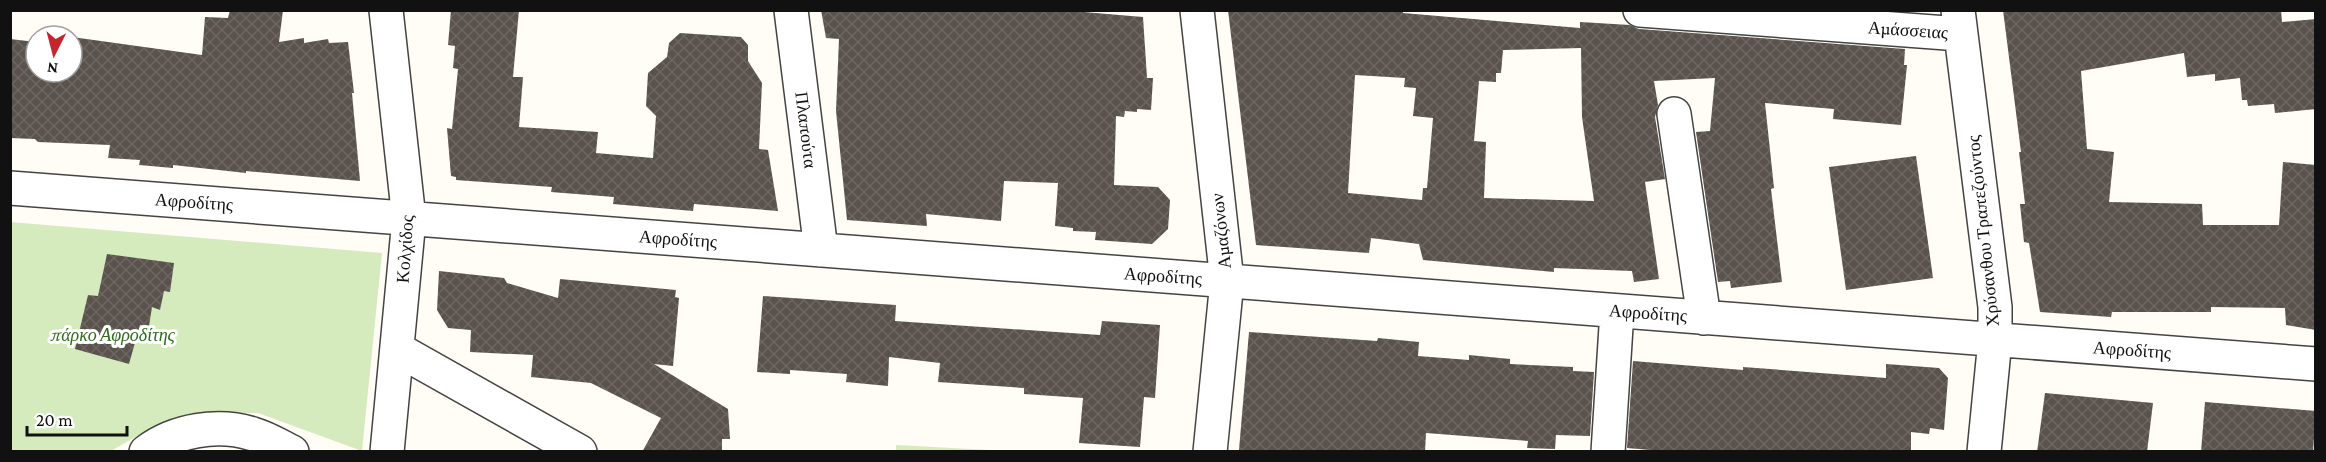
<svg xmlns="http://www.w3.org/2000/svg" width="2326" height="462" viewBox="0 0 2326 462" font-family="'Crimson Pro',serif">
	<defs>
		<pattern id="building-cross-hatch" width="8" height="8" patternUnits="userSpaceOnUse" patternTransform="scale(1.5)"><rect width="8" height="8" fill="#5a524d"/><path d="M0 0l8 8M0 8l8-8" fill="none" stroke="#6d6662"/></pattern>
	</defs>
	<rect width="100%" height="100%" fill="#fffdf5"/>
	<path fill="#d5ebbd" d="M10 222 382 253 362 451 258 413H192L139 435 111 451H11Z
		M896 445 1008 451H896Z"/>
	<path fill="url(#building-cross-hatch)" fill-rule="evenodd" d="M230 10H283L279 42 304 38V43L328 39 329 43 348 42 354 93H352L360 181 246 171V173L173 165V168L139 165 140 160 108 158 110 145 38 142 35 139 10 138V39L36 42V72H72V37L202 55 205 17 228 18Z
		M451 10H519L513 77H523L519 127 598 132 596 153 653 158 656 116 646 106 648 73 667 57 669 43 680 33 741 37 748 45V61L762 83 759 149 768 150 778 211 694 204 693 211 613 204 614 197 551 192 552 187 456 180V177L451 176 447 128 452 129 458 69 453 68 455 46 448 45Z
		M821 10H1060L1143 17 1147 78H1153L1151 110 1137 109V112L1125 111 1124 117 1116 116 1114 185 1158 187 1170 200 1168 229 1152 244 1095 240 1096 232 1073 231V228L1055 226 1058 183 1004 181 1001 221 926 214 927 226 847 220 836 111 839 39 826 38Z
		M1228 10H1403V13L1580 28V22L1630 25 1639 29 1905 49 1904 65H1907L1901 125 1833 119 1834 109 1765 103 1774 188 1771 189 1782 282 1731 288 1730 281 1718 282 1696 132 1710 131 1715 78 1654 81 1658 105 1655 117 1665 179 1645 182 1659 279 1634 282 1632 271 1554 268V272L1423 260 1419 244 1371 238 1369 253 1256 245ZM1581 48 1582 117 1594 201 1484 198 1486 142 1474 141 1479 81 1496 82V73H1501L1503 50ZM1355 75 1405 78 1404 87 1416 88 1413 116 1433 118 1427 188H1423L1422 200 1348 193Z
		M2003 10H2281L2282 22 2316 19V109L2275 113 2274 104 2248 106 2247 100H2242L2240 78 2215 81V74L2187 77 2184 53 2081 71 2087 149 2114 152 2109 202 2202 204 2203 225H2279L2283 162 2316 165V330L2286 325 2285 308 2211 307V312H2112L2111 317 2040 312 2029 243 2024 242 2020 204H2025L2019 152H2021Z
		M1916 156 1933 278 1846 290 1829 167Z
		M107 254 174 263 170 292 164 291 160 310 152 307 149 326 140 325 129 364 75 349 88 295 98 296Z
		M439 271 504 278 507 283 558 298 560 279 676 290 675 297 679 298 673 366 654 364 728 409 730 439H722V452H642L661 418 591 383 531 377 533 355 470 352 471 330 448 328 437 310Z
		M763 296 896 305 895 321 1100 335 1102 321 1160 325 1155 398 1144 397 1140 447 1079 443 1083 398 1024 394V388L938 382 940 363 889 357 888 386 846 382 847 374 790 370V374L757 372Z
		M1249 332 1377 341 1378 338 1419 342 1418 356 1469 360V355L1510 359V364L1573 367V371L1594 372 1590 436 1556 435 1555 449 1527 448 1528 441 1426 433 1425 452 1239 450Z
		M1633 361 1743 370V367L1886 378V364L1939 368 1948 378 1944 430 1930 428 1929 434 1911 432V452H1673L1627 448Z
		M2045 393 2153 403 2147 452H2037Z
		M2205 402 2316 411 2313 452H2201Z"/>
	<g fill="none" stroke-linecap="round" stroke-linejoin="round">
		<g stroke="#444" stroke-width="36">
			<path id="minor" d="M386 10 409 219 387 452
				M791 10 821 250
				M1197 10 1227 281 1210 452
				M1640 10 1960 34
				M1958 10 1995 307V340L1984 452
				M1674 114 1704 318
				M10 188 2316 364
				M397 349 580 452
				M146 452C175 430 218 423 253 434 267 438 280 446 292 452
				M1608 452 1617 311"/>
		</g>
		<use href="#minor" stroke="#fff" stroke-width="33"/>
	</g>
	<g text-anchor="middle" stroke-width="6" stroke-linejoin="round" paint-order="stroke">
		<g font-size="18" fill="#111" stroke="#fff">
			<text transform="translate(1908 30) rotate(4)" y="6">Αμάσσειας</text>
			<text transform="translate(806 130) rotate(83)" y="6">Πλαπούτα</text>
			<text transform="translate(194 202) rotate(4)" y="6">Αφροδίτης</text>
			<text transform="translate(1221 231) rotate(-96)" y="6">Αμαζόνων</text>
			<text transform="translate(1983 231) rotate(-96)" y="6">Χρύσανθου Τραπεζούντος</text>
			<text transform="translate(678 239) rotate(4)" y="6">Αφροδίτης</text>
			<text transform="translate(405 249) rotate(-86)" y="6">Κολχίδος</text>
			<text transform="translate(1163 276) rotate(4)" y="6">Αφροδίτης</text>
			<text transform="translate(1648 313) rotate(4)" y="6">Αφροδίτης</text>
			<text transform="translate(2132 350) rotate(4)" y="6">Αφροδίτης</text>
		</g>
		<g font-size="18" font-style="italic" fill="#2f6b1f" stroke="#fff">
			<text x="113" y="341">πάρκο Αφροδίτης</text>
		</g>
	</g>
	<rect width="2326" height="462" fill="none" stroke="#111111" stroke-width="24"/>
	<g transform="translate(54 54) rotate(186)"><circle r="28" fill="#ffffff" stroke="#a0a0a0" stroke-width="1.5"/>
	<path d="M0-4.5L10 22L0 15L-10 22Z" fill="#c4262e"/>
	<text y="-9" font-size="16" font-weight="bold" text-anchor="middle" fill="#111111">N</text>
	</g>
	<path d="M27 426v9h100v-9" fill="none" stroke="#111111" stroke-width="3"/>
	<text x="36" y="426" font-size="18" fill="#111111" stroke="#ffffff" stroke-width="4.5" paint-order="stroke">20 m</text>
</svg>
